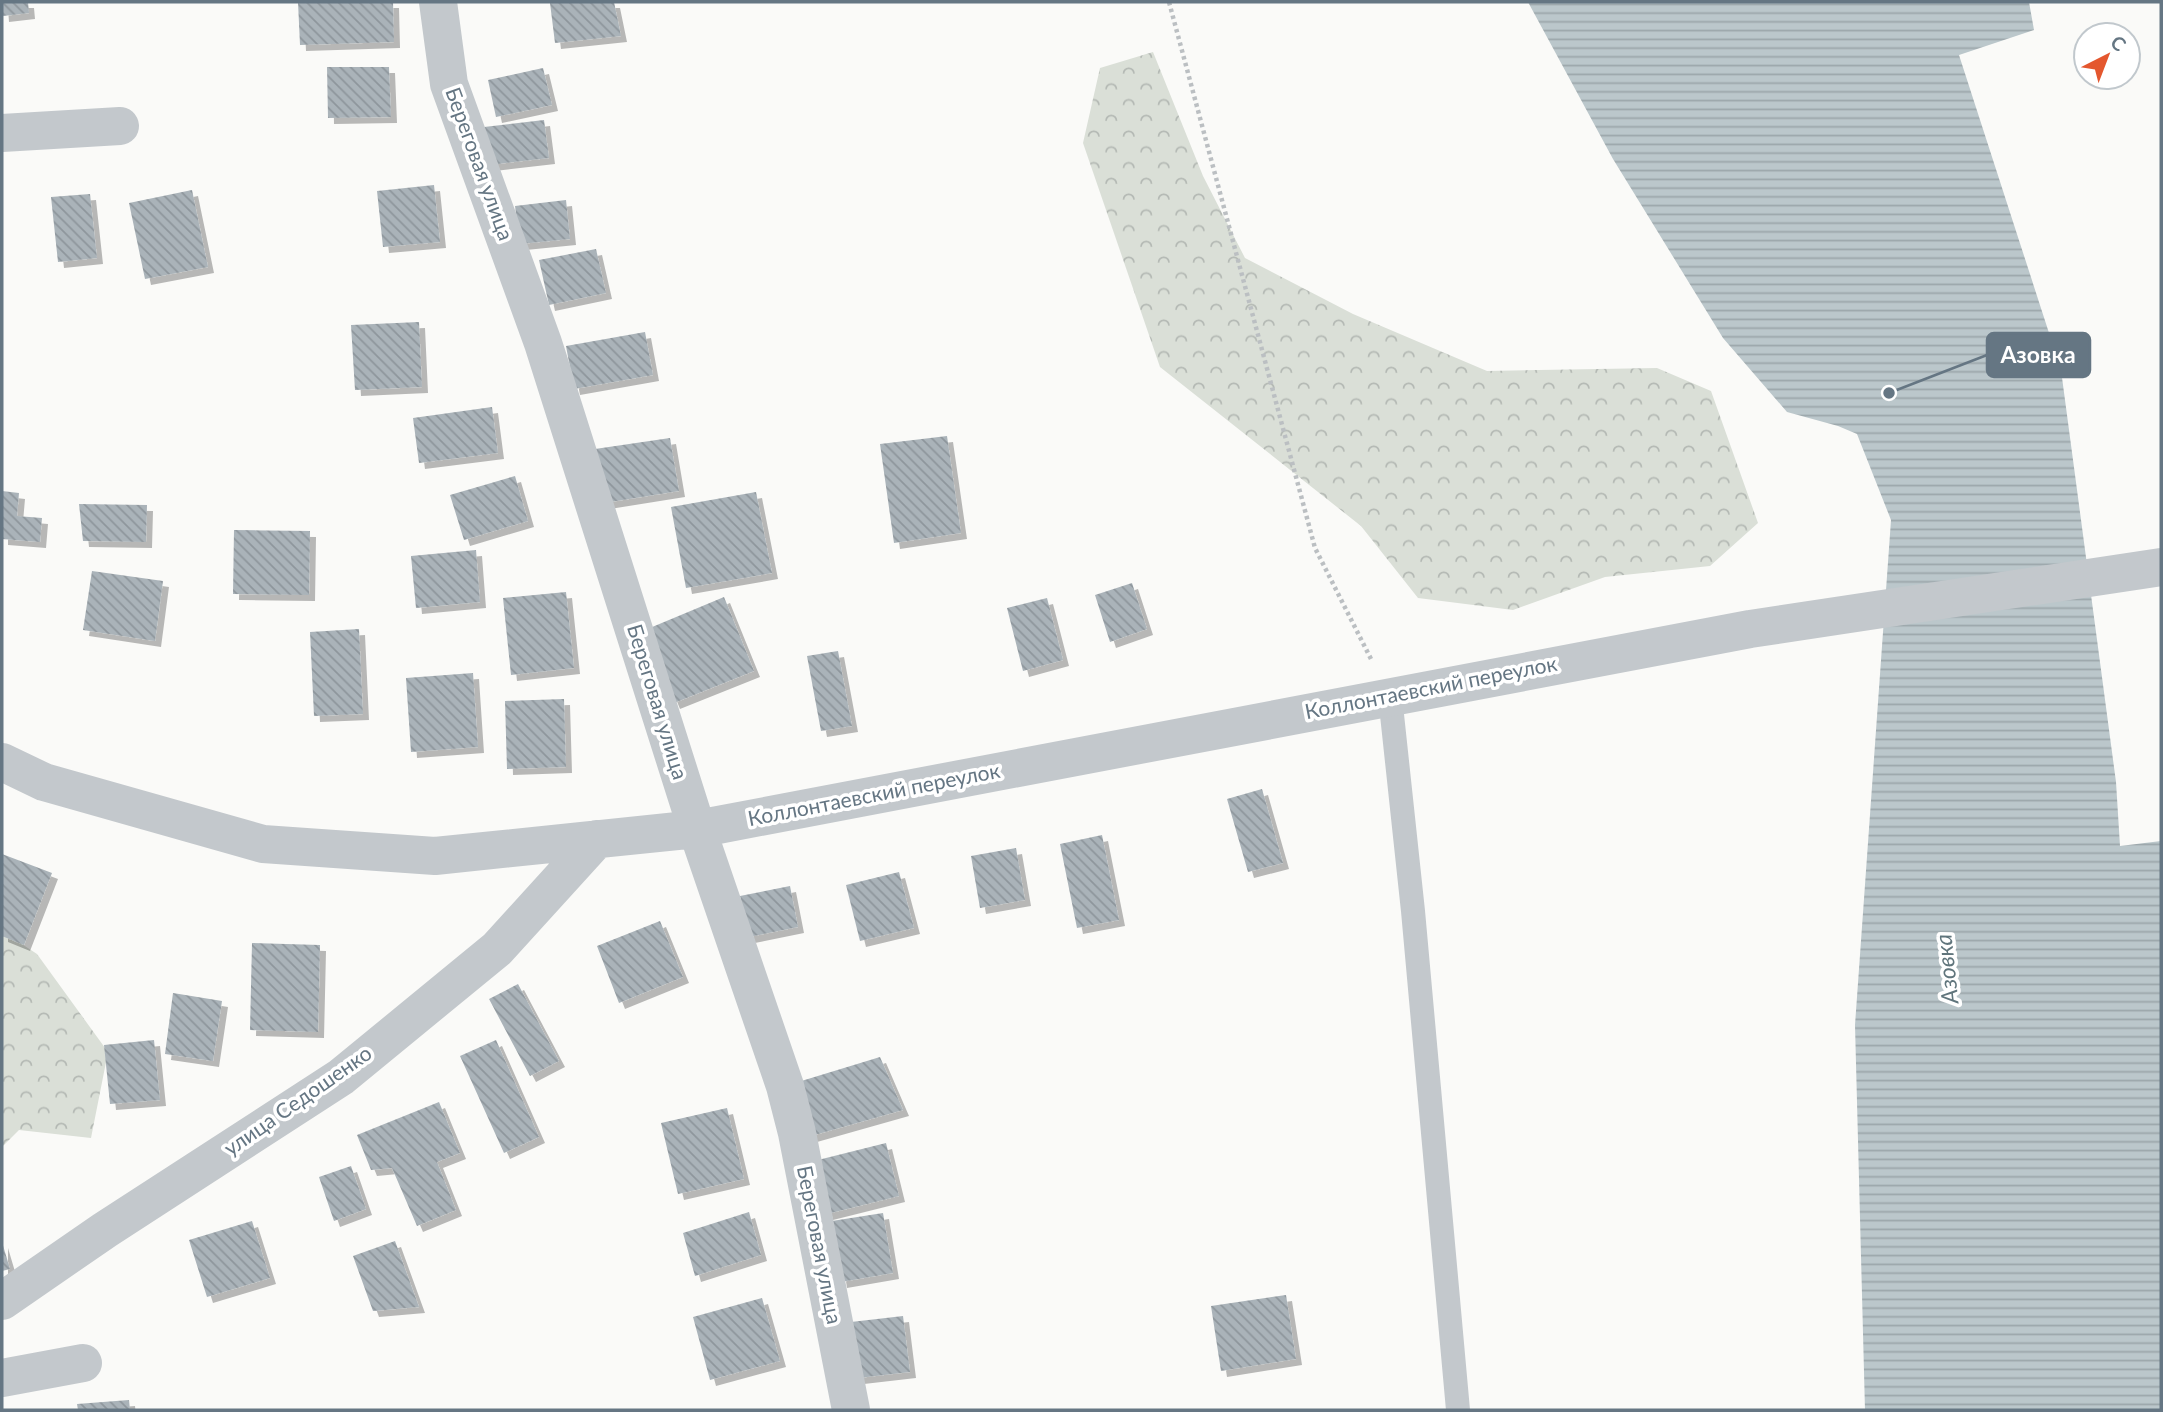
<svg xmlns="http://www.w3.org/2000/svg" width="2163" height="1412" viewBox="0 0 2163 1412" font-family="Lato,sans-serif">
	<defs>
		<pattern id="forest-crowns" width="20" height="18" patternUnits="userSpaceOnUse" patternTransform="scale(1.75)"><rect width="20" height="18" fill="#dadfd7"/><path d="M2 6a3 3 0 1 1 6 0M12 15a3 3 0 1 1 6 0" fill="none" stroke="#b4b9b4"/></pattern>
		<pattern id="water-rules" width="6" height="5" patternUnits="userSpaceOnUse" patternTransform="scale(1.75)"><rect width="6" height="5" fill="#bbc7cb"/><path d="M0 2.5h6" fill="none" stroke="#9ca6aa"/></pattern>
		<pattern id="building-back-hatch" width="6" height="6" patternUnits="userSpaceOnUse" patternTransform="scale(1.75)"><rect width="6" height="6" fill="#aab3b9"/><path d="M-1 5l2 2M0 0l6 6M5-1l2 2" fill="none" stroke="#8e969c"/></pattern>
		<filter id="shadow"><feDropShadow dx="6" dy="6" stdDeviation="0" flood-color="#0004"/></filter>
	</defs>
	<rect width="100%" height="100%" fill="#fafaf8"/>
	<path fill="url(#forest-crowns)" d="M1153 52 1203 176 1245 258 1353 314 1487 371 1657 368 1711 391 1758 523 1710 566 1605 577 1513 610 1418 598 1361 526 1160 367 1083 143 1100 68Z
		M2 931 37 954 108 1052 91 1138 19 1130 2 1147Z"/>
	<path fill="url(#water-rules)" d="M1528 2H2029L2034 30 1959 55 2061 370 2116 782 2120 846 2161 841V1410H1865L1855 1025 1891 520 1857 434 1838 426 1787 412 1723 338 1613 159Z"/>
	<path fill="url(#building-back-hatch)" filter="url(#shadow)" d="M2 2H28L29 13 3 16Z
		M298 2H393L394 42 300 45Z
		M561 2H614L621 36 555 43 550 3Z
		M327 67H389L391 117 328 118Z
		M543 68 552 105 496 117 488 80Z
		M544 120 549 158 489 165 484 127Z
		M434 185 440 242 383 247 377 191Z
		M192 190 208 267 145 279 129 203Z
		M90 194 97 258 58 262 51 197Z
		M566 200 570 239 520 244 515 206Z
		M596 249 606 293 549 305 539 260Z
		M419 322 422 387 355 390 351 325Z
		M645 332 653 375 574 389 566 346Z
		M492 407 498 453 419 463 413 418Z
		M947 436 961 533 894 543 880 444Z
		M670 438 679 491 604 503 595 449Z
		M515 476 528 521 464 540 450 495Z
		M2 491 19 493 17 516 42 518 40 542 2 539Z
		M756 492 772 573 686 588 671 507Z
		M79 504 147 505 146 542 83 541Z
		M234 530 310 531 309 595 233 594Z
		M476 550 480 602 416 608 411 556Z
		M92 571 163 581 155 641 83 630Z
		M1132 583 1147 629 1110 642 1095 595Z
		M566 592 574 668 511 675 503 598Z
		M724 597 754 671 674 703 645 630Z
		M1047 598 1063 660 1023 671 1007 608Z
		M359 629 363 714 314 716 310 632Z
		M838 651 852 726 821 731 807 656Z
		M473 673 478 747 411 752 406 678Z
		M564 699 566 767 507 769 505 701Z
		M1262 789 1283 863 1248 872 1227 799Z
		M1102 835 1119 920 1077 928 1060 844Z
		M1016 848 1025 900 980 908 971 856Z
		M2 854 52 873 24 945 2 936Z
		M899 872 914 928 860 941 846 885Z
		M790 886 798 927 749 937 740 896Z
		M660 921 683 977 619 1003 597 946Z
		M252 943 320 945 318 1032 250 1030Z
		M518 984 559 1061 530 1076 489 999Z
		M173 993 222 1001 213 1061 165 1054Z
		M154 1040 160 1100 110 1104 104 1045Z
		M496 1040 539 1137 504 1153 460 1056Z
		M880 1057 903 1110 804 1138 785 1086Z
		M439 1102 460 1153 437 1162 456 1210 417 1226 392 1168 371 1170 357 1135Z
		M727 1108 744 1179 678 1194 661 1123Z
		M886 1143 899 1196 827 1214 814 1161Z
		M351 1166 366 1209 334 1221 319 1177Z
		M749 1212 761 1255 695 1276 683 1233Z
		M883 1213 893 1273 841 1282 832 1221Z
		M252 1221 270 1278 207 1297 189 1240Z
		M395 1241 419 1307 373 1311 353 1256Z
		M2 1242 10 1269 2 1271Z
		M1286 1295 1296 1359 1221 1371 1211 1306Z
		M762 1298 780 1361 710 1380 693 1317Z
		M903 1316 910 1372 858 1378 851 1322Z
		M129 1400 130 1410H78L77 1404Z"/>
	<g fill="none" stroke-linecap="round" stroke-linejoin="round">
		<path stroke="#bbbfc2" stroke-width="4.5" stroke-dasharray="3.5 3.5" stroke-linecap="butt" d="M1169 2 1315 548 1372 661"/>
		<path stroke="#c3c8cc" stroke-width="24" d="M1390 696 1413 911 1458 1410"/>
		<path stroke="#c3c8cc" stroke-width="38" d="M438 2 449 84 543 343 697 829 785 1086 797 1133 851 1410
			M2 133 120 126
			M2 762 44 782 263 844 435 856 697 829 1750 629 2161 567
			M2 1301 105 1230 341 1077 497 949 597 839
			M2 1378 83 1363"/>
	</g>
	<g text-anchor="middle" stroke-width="7" stroke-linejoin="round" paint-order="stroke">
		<g font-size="21" fill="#657683" stroke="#fff">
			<text transform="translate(479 164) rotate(70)" y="7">Береговая улица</text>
			<text transform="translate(1431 688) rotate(-11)" y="7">Коллонтаевский переулок</text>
			<text transform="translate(657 702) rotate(73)" y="7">Береговая улица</text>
			<text transform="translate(874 795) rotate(-11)" y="7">Коллонтаевский переулок</text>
			<text transform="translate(298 1101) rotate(-35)" y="7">улица Седошенко</text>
			<text transform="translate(819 1245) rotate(79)" y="7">Береговая улица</text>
		</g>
		<g font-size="23" font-style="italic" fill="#60757c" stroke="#fff">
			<text transform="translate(1947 969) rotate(-96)" y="8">Азовка</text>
		</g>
	</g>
	<path fill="none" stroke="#657683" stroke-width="2.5" d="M1889 393L1987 355"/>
	<circle fill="#657683" stroke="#fff" stroke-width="2.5" cx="1889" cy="393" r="7"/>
	<rect fill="#657683" stroke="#657683" stroke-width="2.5" x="1987" y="333" width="103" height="44" rx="7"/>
	<g font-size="23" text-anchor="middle" font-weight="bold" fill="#fff">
		<text x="2038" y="363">Азовка</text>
	</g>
	<rect width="2163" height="1412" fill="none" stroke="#657683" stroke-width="7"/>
	<g transform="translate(2107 56) rotate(42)"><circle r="33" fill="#ffffff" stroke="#c1c8cd" stroke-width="2"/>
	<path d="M0-5L12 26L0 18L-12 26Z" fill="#e4572e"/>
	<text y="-10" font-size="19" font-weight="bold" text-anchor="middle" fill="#657683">С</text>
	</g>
</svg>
